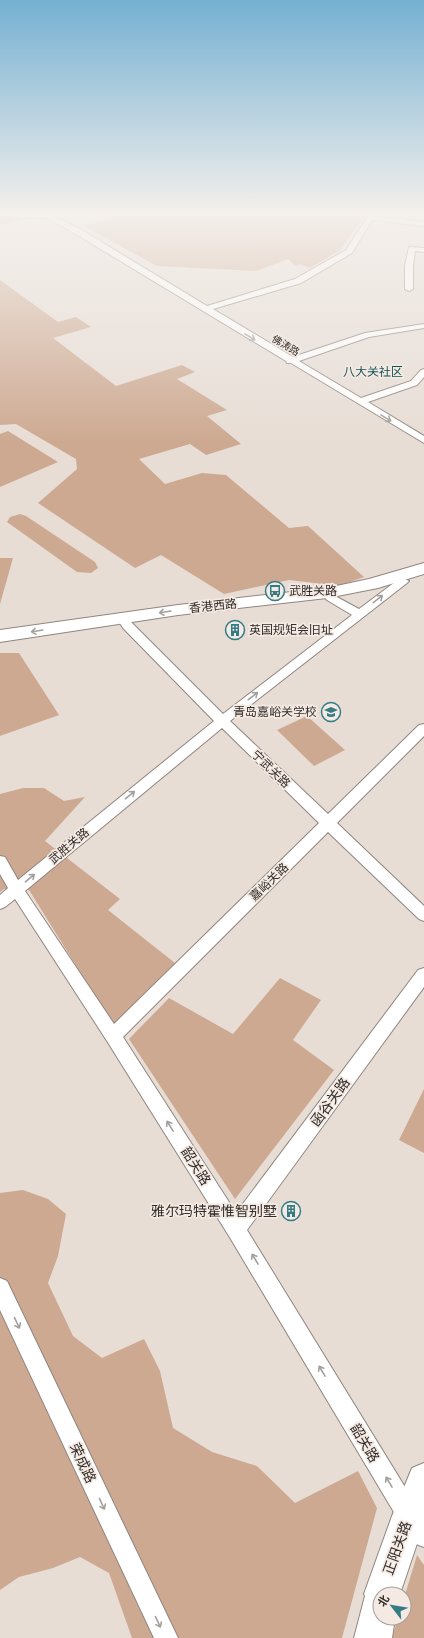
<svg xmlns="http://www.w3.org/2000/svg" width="424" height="1638" viewBox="0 0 424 1638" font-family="Poppins,'Noto Sans SC',sans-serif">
	<rect width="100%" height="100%" fill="#e7ddd5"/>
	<path fill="#cda991" d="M0 213H50L0 225Z
		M115 213H367L340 250 310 268 300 264 296 266 288 259 256 271 157 266 84 226 120 216Z
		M0 280 58 322 76 317 91 327 53 338 116 386 182 365 195 372 177 379 227 410 207 416 241 444 206 455 190 444 139 459 165 484 202 473 226 475 289 528 308 526 364 577 339 586 289 580 224 594 161 555 135 568 38 503 77 469 76 459 16 424 0 425Z
		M8 431 58 462 0 487V434Z
		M20 514 26 516 95 562 98 568 91 573 77 572 7 522 10 517Z
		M0 558H13L0 604Z
		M0 653H19L59 715 0 736Z
		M307 716 345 750 314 766 277 730Z
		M23 788H44L64 801 85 797 45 841 120 899 108 910 175 963 113 1025 29 890 4 889 0 892V794Z
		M280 978 321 1000 293 1040 334 1070 235 1199 129 1039 169 998 233 1034Z
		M424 1089V1153L399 1140Z
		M23 1190 48 1199 66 1214 58 1256 48 1283 73 1336 102 1358 144 1339 160 1371 173 1428 212 1452 257 1466 295 1503 358 1471 377 1508 342 1638H132L109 1573 80 1557 53 1568 19 1577 0 1590V1193Z
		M417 1555 424 1565V1638H392L398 1618H404V1598Z"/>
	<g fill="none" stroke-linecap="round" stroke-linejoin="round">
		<g stroke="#908680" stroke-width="2">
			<path id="street" d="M0 213 50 215 80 229 207 306 295 279 346 250 370 213H376L374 216 424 222V226L372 220 352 253 301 283 213 309 293 357 365 333 424 324V328L369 337 299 361 361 398 411 381 421 370 424 369V377L417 385 368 402 424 436V443L291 363H287L286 361 74 233 47 218 0 216Z
				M409 247 424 248V252L415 251 413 266V289L409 291 405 289V266Z
				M403 578 409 581 407 583 230 721 328 814 419 725 424 724V736L337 823 424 906V921L419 919 328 832 123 1037 236 1213 418 970 424 968V987L247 1230 424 1518V1547L416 1544 401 1524 229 1236 107 1041 15 899 5 907 0 909V895L8 888 0 874V856L5 857 18 880 214 721 123 628 117 618 119 615H127L132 623 223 714 352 615 327 600 321 593 323 591H331L335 596 359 609 399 579ZM222 728 319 823 114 1024 25 891Z
				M0 1278 7 1281 178 1638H154L0 1310Z"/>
		</g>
		<g stroke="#908680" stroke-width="2">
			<path id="primary" d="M424 563V574L378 588 327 598 178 615 0 642V630L178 605 327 588 369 579Z
				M424 1463V1523L400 1594H380V1618H395L392 1638H354L365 1596 364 1594 392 1516 412 1468Z"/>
		</g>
		<use href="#street" fill="#fff" fill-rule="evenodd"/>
		<use href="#primary" fill="#fff" fill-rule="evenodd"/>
	</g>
	<defs><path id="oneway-shaft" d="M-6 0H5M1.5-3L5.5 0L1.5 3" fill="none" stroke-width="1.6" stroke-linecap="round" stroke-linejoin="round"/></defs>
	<g stroke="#a2a09f">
		<use href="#oneway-shaft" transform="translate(250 337) rotate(31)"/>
		<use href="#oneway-shaft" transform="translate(386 418) rotate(31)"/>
		<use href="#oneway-shaft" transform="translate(378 599) rotate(-38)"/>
		<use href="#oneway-shaft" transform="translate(165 612) rotate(171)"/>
		<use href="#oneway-shaft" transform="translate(37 631) rotate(171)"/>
		<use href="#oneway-shaft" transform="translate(253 696) rotate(-38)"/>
		<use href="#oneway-shaft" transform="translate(130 795) rotate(-39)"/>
		<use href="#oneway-shaft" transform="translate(30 878) rotate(-40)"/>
		<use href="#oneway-shaft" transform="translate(170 1126) rotate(-122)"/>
		<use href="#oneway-shaft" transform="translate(255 1259) rotate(-121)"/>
		<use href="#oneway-shaft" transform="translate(17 1323) rotate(65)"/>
		<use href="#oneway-shaft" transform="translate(322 1371) rotate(-121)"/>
		<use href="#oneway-shaft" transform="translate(389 1482) rotate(-121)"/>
		<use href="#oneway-shaft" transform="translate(102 1504) rotate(65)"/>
		<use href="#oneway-shaft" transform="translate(158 1622) rotate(65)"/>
	</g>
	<linearGradient id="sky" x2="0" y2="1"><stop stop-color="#75b0d2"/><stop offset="0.48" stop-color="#f4f0ec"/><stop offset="1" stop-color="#f4f0ec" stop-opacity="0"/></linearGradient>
	<rect width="424" height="442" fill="url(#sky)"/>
	<defs>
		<g id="bus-ring" transform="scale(1)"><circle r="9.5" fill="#f4eae3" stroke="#347c84" stroke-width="1.5"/><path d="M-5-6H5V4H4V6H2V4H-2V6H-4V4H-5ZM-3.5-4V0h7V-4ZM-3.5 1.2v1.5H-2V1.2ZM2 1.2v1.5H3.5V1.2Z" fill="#347c84"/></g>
		<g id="building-ring" transform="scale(1)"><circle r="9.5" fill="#f4eae3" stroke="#347c84" stroke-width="1.5"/><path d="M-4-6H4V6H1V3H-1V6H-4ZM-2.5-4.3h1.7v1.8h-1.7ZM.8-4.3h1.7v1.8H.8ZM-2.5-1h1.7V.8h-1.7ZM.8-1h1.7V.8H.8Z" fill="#347c84"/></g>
		<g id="school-ring" transform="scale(1)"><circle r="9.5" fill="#f4eae3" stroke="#347c84" stroke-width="1.5"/><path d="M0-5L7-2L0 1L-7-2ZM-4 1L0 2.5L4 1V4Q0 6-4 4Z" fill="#347c84"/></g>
	</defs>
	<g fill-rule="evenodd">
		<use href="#bus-ring" x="275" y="591"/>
		<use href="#building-ring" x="235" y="630"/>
		<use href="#school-ring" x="331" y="712"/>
		<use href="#building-ring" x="291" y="1211"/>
	</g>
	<g text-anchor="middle" stroke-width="3.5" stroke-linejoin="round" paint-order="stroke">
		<g font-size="10" fill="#312d2a" stroke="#f4eae3">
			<text transform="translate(286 345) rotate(31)" y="4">佛涛路</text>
		</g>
		<g font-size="12" fill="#145156" stroke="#f4eae3">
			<text x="373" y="376">八大关社区</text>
		</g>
		<g font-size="12" fill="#312d2a" stroke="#f4eae3" text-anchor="start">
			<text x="289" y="595">武胜关路</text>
			<text x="249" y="634">英国规矩会旧址</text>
			<text x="317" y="716" text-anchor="end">青岛嘉峪关学校</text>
		</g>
		<g font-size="12" fill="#312d2a" stroke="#f4eae3">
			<text transform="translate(213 606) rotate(-6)" y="4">香港西路</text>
			<text transform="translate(271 769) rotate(44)" y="4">宁武关路</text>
			<text transform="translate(69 846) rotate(-40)" y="4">武胜关路</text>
			<text transform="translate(269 882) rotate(-44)" y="4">嘉峪关路</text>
		</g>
		<g font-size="14" fill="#312d2a" stroke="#f4eae3">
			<text transform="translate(330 1102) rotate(-54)" y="5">函谷关路</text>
			<text transform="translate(196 1166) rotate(58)" y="5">韶关路</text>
			<text transform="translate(365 1443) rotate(59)" y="5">韶关路</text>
			<text transform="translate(83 1463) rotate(65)" y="5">荣成路</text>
			<text transform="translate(397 1548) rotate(-70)" y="5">正阳关路</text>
		</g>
		<g font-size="14" fill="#312d2a" stroke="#f4eae3" text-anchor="end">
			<text x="277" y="1216">雅尔玛特霍惟智别墅</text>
		</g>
	</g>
	<g transform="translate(392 1606) rotate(301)"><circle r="19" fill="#f4eae3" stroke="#a69e99"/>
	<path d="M0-3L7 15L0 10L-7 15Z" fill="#347c84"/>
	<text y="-6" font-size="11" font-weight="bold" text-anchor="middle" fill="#312d2a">北</text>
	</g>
</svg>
